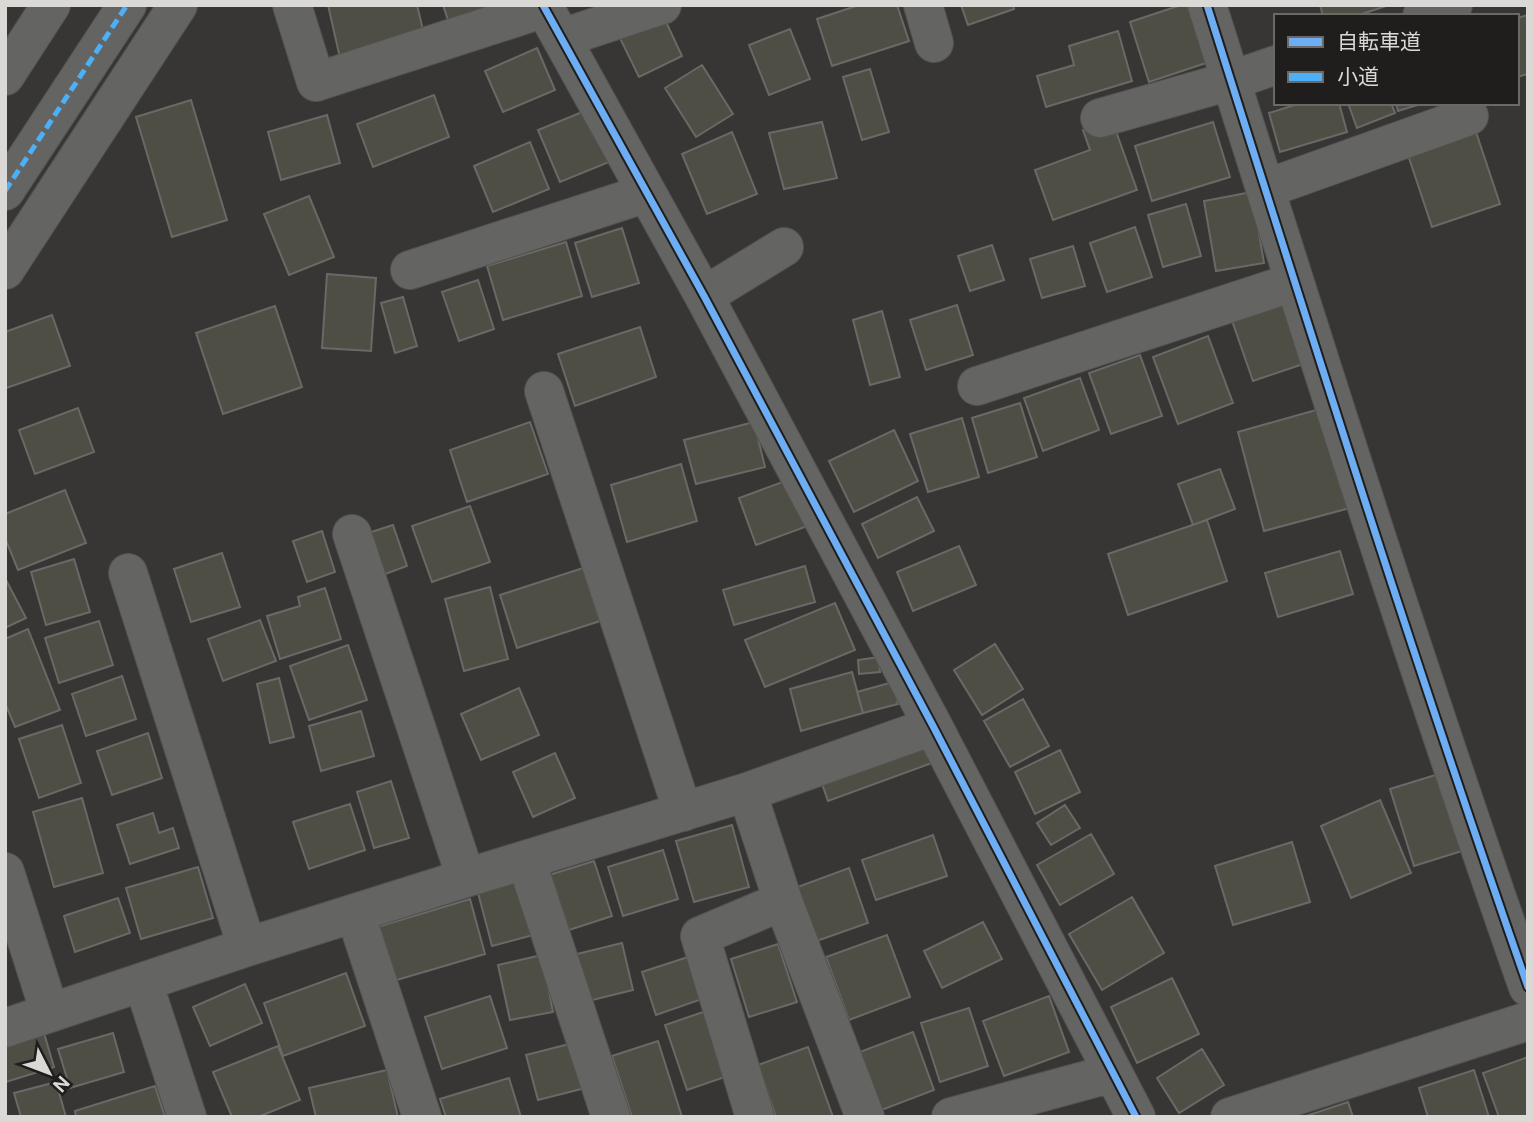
<svg xmlns="http://www.w3.org/2000/svg" width="1533" height="1122" viewBox="0 0 1533 1122" font-family="'DM Sans','Noto Sans JP',sans-serif">
	<rect width="100%" height="100%" fill="#373634"/>
	<path fill="#4f4e45" stroke="#696967" stroke-width="2" d="M328 5H417L425 38 340 58Z
		M443 5H504L449 23Z
		M859 5H897L909 41 832 66 817 19Z
		M961 5H1013L1014 9 968 25Z
		M1181 5H1197L1215 60 1149 82 1130 22Z
		M1320 5H1389L1356 16H1323Z
		M660 9 682 56 639 77 616 30Z
		M1528 15V74L1517 77V18Z
		M790 29 810 79 769 95 749 45Z
		M1118 31 1132 81 1046 107 1037 76 1074 65 1069 46Z
		M537 48 555 90 503 112 485 71Z
		M702 65 733 114 696 137 665 88Z
		M870 69 889 132 862 140 843 77Z
		M434 95 449 137 373 167 357 124Z
		M191 100 227 220 172 237 136 117Z
		M1301 103H1339L1347 132 1280 152 1269 113Z
		M1348 103H1391L1395 113 1357 128Z
		M1396 103H1424L1398 111Z
		M592 108 614 160 560 182 538 130Z
		M327 115 340 163 281 180 268 132Z
		M1112 120 1137 190 1053 220 1035 170 1090 150 1083 130Z
		M822 122 837 178 784 189 769 133Z
		M1213 122 1230 177 1152 201 1135 146Z
		M1474 126 1500 204 1432 227 1406 149Z
		M732 132 757 194 707 214 682 154Z
		M530 142 549 189 493 212 474 166Z
		M1252 192 1264 263 1216 271 1204 201Z
		M309 196 334 257 289 275 264 214Z
		M1186 204 1201 256 1163 267 1148 215Z
		M1135 227 1152 277 1107 292 1090 243Z
		M622 228 639 283 592 297 575 243Z
		M566 242 582 296 503 320 487 266Z
		M992 245 1004 280 970 291 958 256Z
		M1073 246 1085 286 1042 298 1030 259Z
		M327 274 376 278 371 351 322 348Z
		M478 280 494 329 459 341 442 292Z
		M403 297 417 346 395 353 381 303Z
		M1281 298 1303 364 1253 381 1230 315Z
		M957 305 973 355 926 370 910 320Z
		M275 306 302 387 223 414 196 333Z
		M882 311 900 377 870 385 853 320Z
		M52 315 70 366 6 388 5 332Z
		M640 327 656 377 575 406 558 354Z
		M1208 336 1233 403 1178 424 1153 357Z
		M1140 355 1162 416 1111 434 1089 373Z
		M1080 378 1099 430 1043 451 1024 398Z
		M1020 403 1037 457 988 473 972 418Z
		M78 408 94 452 35 474 19 430Z
		M1323 408 1350 508 1264 531 1238 432Z
		M962 418 979 477 928 492 910 434Z
		M530 422 548 474 467 502 450 450Z
		M754 422 765 467 696 484 684 440Z
		M894 430 918 481 854 512 829 461Z
		M681 464 697 521 627 542 611 485Z
		M1220 469 1235 509 1193 525 1178 484Z
		M788 480 805 527 756 545 739 498Z
		M65 490 86 543 18 570 5 538V514Z
		M917 497 934 531 878 558 862 524Z
		M470 506 490 562 432 582 412 526Z
		M1207 520 1227 581 1128 615 1108 554Z
		M393 525 407 566 380 576 365 534Z
		M322 531 335 572 307 582 293 541Z
		M959 546 976 585 913 611 897 572Z
		M1340 551 1353 594 1278 617 1265 573Z
		M222 553 240 607 191 622 174 569Z
		M74 559 90 612 46 625 31 572Z
		M805 566 815 602 734 625 723 590Z
		M583 568 600 621 517 648 500 595Z
		M5 578 26 618 5 628Z
		M490 587 508 659 464 671 445 599Z
		M325 588 341 639 280 659 267 616 300 606 298 597Z
		M835 603 855 650 765 687 745 640Z
		M260 620 276 661 223 681 208 639Z
		M99 621 113 665 59 683 45 638Z
		M28 629 60 710 15 727 5 703V639Z
		M995 644 1023 689 982 715 954 670Z
		M348 645 367 700 309 720 290 666Z
		M879 657 880 672 859 674 858 660Z
		M852 672 863 713 801 731 790 689Z
		M122 676 136 719 86 736 72 694Z
		M279 678 294 737 270 743 257 684Z
		M893 682 898 704 863 713 857 692Z
		M519 688 539 735 481 760 461 714Z
		M1023 699 1049 746 1010 767 984 721Z
		M361 711 374 756 321 771 309 726Z
		M62 725 81 783 39 798 19 739Z
		M148 733 162 778 112 795 97 751Z
		M923 740 932 763 828 801 820 778Z
		M1060 750 1080 792 1035 814 1015 772Z
		M555 753 575 798 533 817 513 772Z
		M1442 773 1465 850 1414 866 1390 789Z
		M391 781 409 838 374 848 357 792Z
		M82 798 103 873 54 887 33 812Z
		M1380 800 1411 873 1351 898 1321 826Z
		M350 804 365 850 309 869 293 822Z
		M1065 805 1080 828 1051 845 1037 823Z
		M153 813 159 833 173 828 179 848 130 864 117 825Z
		M732 825 749 887 694 902 676 841Z
		M1091 834 1114 874 1060 905 1037 865Z
		M933 835 947 876 876 900 862 860Z
		M1292 842 1310 902 1233 925 1215 866Z
		M663 850 678 899 623 916 608 867Z
		M594 861 612 916 566 931 549 875Z
		M198 867 213 918 141 939 126 888Z
		M849 868 868 923 811 943 792 889Z
		M523 877 537 934 492 946 477 889Z
		M1132 897 1164 953 1102 990 1069 934Z
		M118 898 130 933 75 952 64 916Z
		M470 899 485 954 390 982 374 928Z
		M983 922 1002 959 942 988 924 951Z
		M887 935 910 997 849 1020 826 957Z
		M622 943 633 990 588 1001 577 954Z
		M778 944 797 1002 749 1017 731 959Z
		M542 955 553 1012 510 1020 498 965Z
		M694 955 708 997 656 1015 642 972Z
		M346 973 365 1026 283 1056 264 1003Z
		M1172 978 1199 1034 1137 1063 1111 1007Z
		M245 984 262 1023 210 1046 193 1007Z
		M490 996 507 1048 442 1069 425 1017Z
		M1049 996 1069 1052 1004 1076 983 1021Z
		M969 1008 988 1066 940 1082 921 1023Z
		M706 1011 728 1076 687 1090 665 1025Z
		M913 1032 934 1090 879 1111 857 1053Z
		M44 1033 54 1067 6 1082 5 1046Z
		M113 1033 124 1072 70 1088 58 1049Z
		M658 1041 682 1117H632L612 1056Z
		M577 1042 589 1087 538 1100 526 1055Z
		M278 1046 300 1100 258 1117H232L213 1072Z
		M808 1047 833 1117H776L758 1065Z
		M1202 1049 1224 1085 1179 1113 1157 1078Z
		M1528 1057V1117H1499L1483 1073Z
		M387 1070 398 1117H316L309 1088Z
		M1474 1070 1489 1117H1428L1419 1088Z
		M509 1078 521 1117H446L440 1099Z
		M56 1082 66 1117H21L14 1093Z
		M155 1086 165 1117H76L75 1111Z
		M1348 1102 1353 1117H1303Z"/>
	<g fill="none" stroke-linecap="round" stroke-linejoin="round">
		<g stroke="#535251" stroke-width="40">
			<path id="minor" d="M292 5 316 82 545 8
				M543 5 704 296 933 726 1136 1117
				M923 5 934 43
				M1207 5C1311 334 1414 662 1528 987
				M1422 16 1453 5
				M562 38 662 5
				M5 76 51 5
				M1100 118 1230 81 1276 65
				M1265 189 1469 116
				M5 191 127 5
				M5 270 178 5
				M410 270 647 193
				M704 296 784 247
				M977 386 1294 282
				M544 391 683 812
				M352 534 466 878
				M128 573 247 947
				M747 792 783 901 865 1117
				M526 860 611 1117
				M5 872 50 1013
				M355 913 422 1117
				M143 982 187 1117
				M5 1028 247 947 466 878 747 792 933 726
				M755 1117 700 936 783 901
				M951 1117 1113 1073
				M1230 1117 1528 1021"/>
		</g>
		<use href="#minor" stroke="#646462" stroke-width="38"/>
		<path stroke="#4cb0f7" stroke-width="5" stroke-dasharray="10 5" stroke-linecap="butt" d="M5 191 127 5"/>
		<g stroke="#1f1e1c" stroke-width="11">
			<path id="cycleway" d="M543 5 704 296 933 726 1136 1117
				M1207 5C1311 334 1414 662 1528 987"/>
		</g>
		<use href="#cycleway" stroke="#6dadf4" stroke-width="7"/>
	</g>
	<rect width="1533" height="1122" fill="none" stroke="#dad9d6" stroke-width="14"/>
	<rect x="1274" y="14" width="245" height="91" fill="#1f1e1c" stroke="#6a6966" stroke-width="2"/>
	<rect x="1288" y="37" width="35" height="10" fill="#6dadf4" stroke="#6a6966" stroke-width="2"/>
	<text x="1337" y="49" font-size="21" fill="#dad9d6">自転車道</text>
	<rect x="1288" y="72" width="35" height="10" fill="#4cb0f7" stroke="#6a6966" stroke-width="2"/>
	<text x="1337" y="84" font-size="21" fill="#dad9d6">小道</text>
	<g transform="translate(49 1073) rotate(132)" stroke="#1f1e1c" stroke-width="5" paint-order="stroke">
	<path d="M0-5L12 26L0 18L-12 26Z" fill="#dad9d6"/>
	<text y="-10" font-size="19" font-weight="bold" text-anchor="middle" fill="#dad9d6">N</text>
	</g>
</svg>
